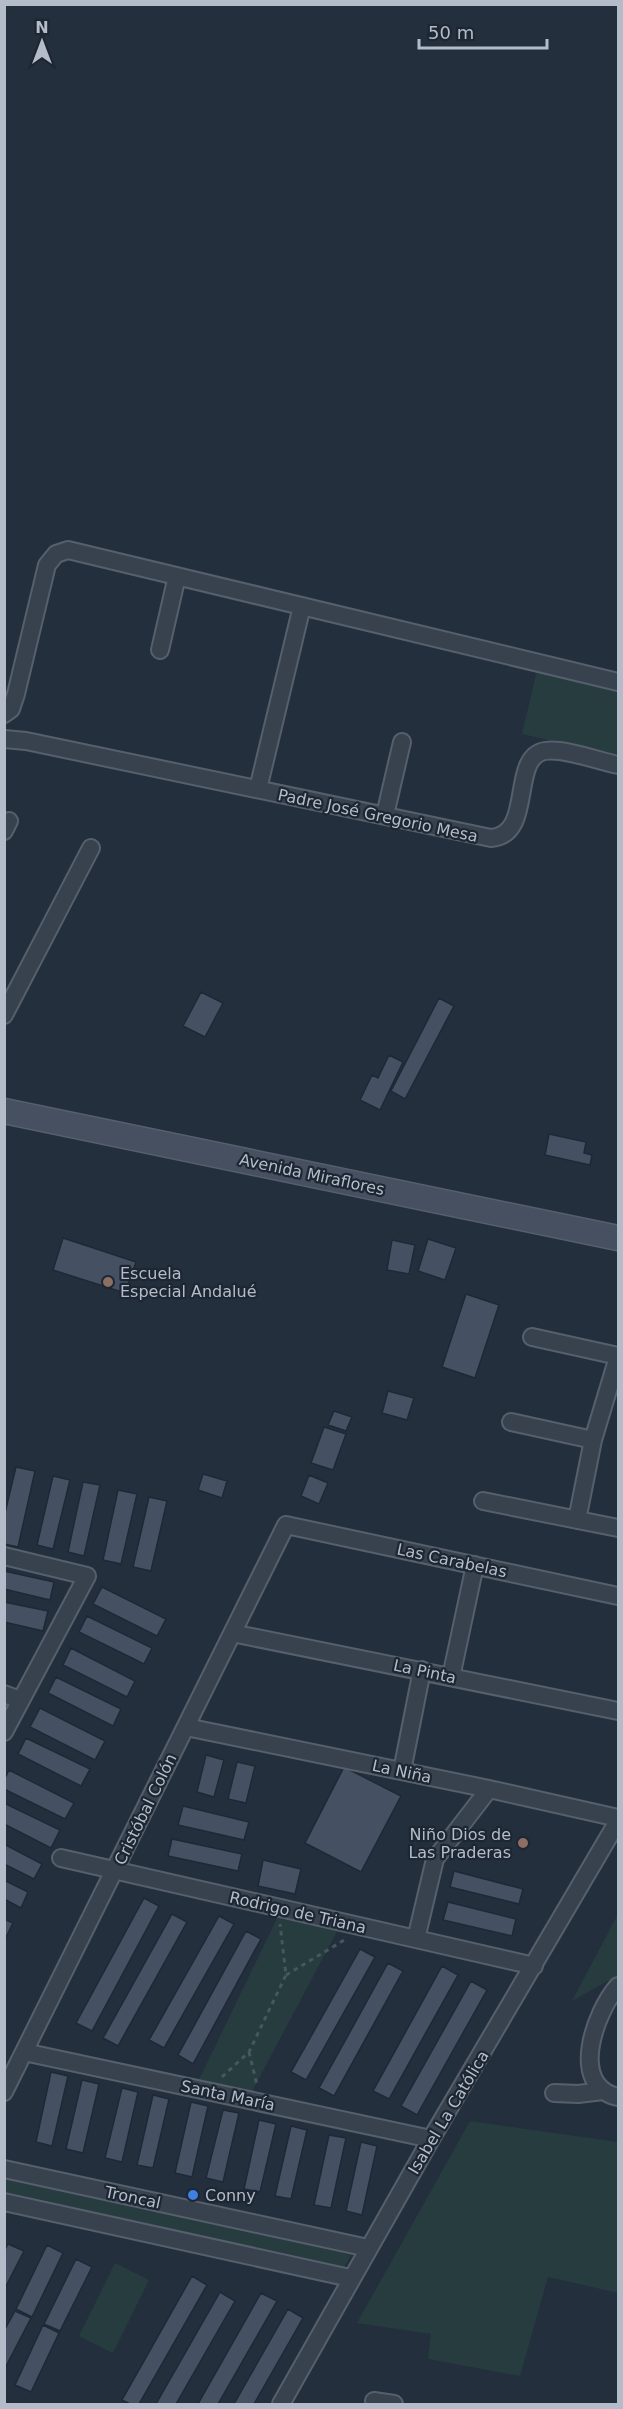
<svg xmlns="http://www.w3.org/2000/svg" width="623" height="2409" viewBox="0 0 623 2409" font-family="'DejaVu Sans',sans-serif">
	<rect width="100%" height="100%" fill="#242f3e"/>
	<path fill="#263c3f" d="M537 670 618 691V756L522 734Z
		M282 1908 342 1922 248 2099 195 2088Z
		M618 1914V1975L572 2001Z
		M470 2121 618 2142V2293L548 2277 520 2376 428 2359 431 2334 357 2323Z
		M5 2175 351 2255 344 2268 5 2192Z
		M115 2263 149 2280 113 2353 79 2336Z"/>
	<path fill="#455162" stroke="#1f2835" stroke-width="1.5" d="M201 992 223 1003 205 1037 183 1026Z
		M439 998 454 1006 405 1099 391 1091Z
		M389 1055 403 1062 380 1110 360 1100 372 1075 378 1078Z
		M549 1134 586 1142 584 1153 592 1155 590 1165 545 1155Z
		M63 1238 136 1262 125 1293 53 1270Z
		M428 1239 456 1248 445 1280 418 1271Z
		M392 1240 415 1245 409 1274 387 1270Z
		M466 1294 499 1305 475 1378 442 1367Z
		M388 1391 414 1398 407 1420 382 1413Z
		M334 1411 352 1417 346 1431 328 1425Z
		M324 1427 346 1434 333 1470 311 1463Z
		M16 1467 35 1471 18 1547 4 1544V1517Z
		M203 1474 227 1481 222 1498 198 1490Z
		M309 1475 328 1483 319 1504 301 1496Z
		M53 1476 70 1480 53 1549 37 1545Z
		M83 1482 100 1485 84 1556 68 1552Z
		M118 1490 137 1494 121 1564 103 1560Z
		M149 1497 167 1501 151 1571 133 1567Z
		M4 1571 54 1582 50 1600 4 1589Z
		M102 1587 166 1619 157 1636 93 1604Z
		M4 1602 48 1611 43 1631 4 1622Z
		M87 1616 152 1648 144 1664 79 1632Z
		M71 1648 135 1681 127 1697 63 1665Z
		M56 1677 121 1709 113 1726 48 1693Z
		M40 1708 105 1741 95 1760 30 1727Z
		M26 1738 90 1769 81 1786 18 1754Z
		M206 1755 224 1760 214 1797 197 1792Z
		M237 1762 255 1766 246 1803 228 1799Z
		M344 1767 401 1796 361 1872 305 1843Z
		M9 1770 74 1803 65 1819 4 1789V1780Z
		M4 1803 60 1830 51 1848 4 1824Z
		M183 1806 249 1822 244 1840 178 1825Z
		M172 1839 242 1854 238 1871 168 1856Z
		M4 1844 42 1864 34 1879 4 1864Z
		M263 1860 301 1869 295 1894 258 1886Z
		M454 1871 523 1889 519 1904 450 1887Z
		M4 1880 28 1892 21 1908 4 1899Z
		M144 1898 159 1906 92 2031 76 2023Z
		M448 1902 516 1919 512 1936 443 1920Z
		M172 1914 187 1922 118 2046 103 2038Z
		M219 1916 234 1924 164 2048 149 2040Z
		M4 1919 13 1923 5 1939H4Z
		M246 1931 261 1939 193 2064 178 2055Z
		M360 1949 375 1957 306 2080 291 2072Z
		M388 1963 403 1971 334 2096 319 2088Z
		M442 1966 458 1975 389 2099 373 2091Z
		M471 1981 487 1990 417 2115 401 2106Z
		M51 2072 68 2076 52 2146 36 2142Z
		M82 2080 99 2084 83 2153 66 2149Z
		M122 2088 138 2092 122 2162 105 2158Z
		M153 2095 169 2099 153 2168 137 2165Z
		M191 2102 208 2106 192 2177 175 2173Z
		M223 2110 239 2113 223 2182 206 2178Z
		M259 2120 276 2124 260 2192 244 2189Z
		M291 2126 307 2130 291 2199 275 2196Z
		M329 2135 346 2138 331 2208 314 2205Z
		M361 2142 377 2146 362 2215 346 2211Z
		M8 2244 24 2251 4 2290V2251Z
		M47 2245 63 2253 32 2317 16 2309Z
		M76 2259 92 2267 60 2331 44 2324Z
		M192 2276 207 2285 139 2404H130L122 2400Z
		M220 2292 235 2301 176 2404H156Z
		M261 2293 277 2301 218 2404H198Z
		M288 2309 303 2318 254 2404H234Z
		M15 2311 31 2318 4 2370V2331Z
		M43 2325 59 2333 31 2392 15 2385Z"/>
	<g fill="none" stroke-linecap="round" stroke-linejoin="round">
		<g stroke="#565f6c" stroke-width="20">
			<path id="street" d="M160 650 177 576
				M4 714 11 709 16 694 47 565 56 554 68 550 618 682
				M4 739 26 741 491 838C535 835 509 757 545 751 564 748 599 761 618 765
				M258 789 302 606
				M385 815 402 742
				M4 831 9 821
				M4 1015 91 848
				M532 1337 618 1356
				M511 1422 593 1440
				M483 1501 618 1528
				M577 1520 593 1440 618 1357
				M4 1556 87 1576 4 1732
				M232 1633 618 1711
				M451 1677 475 1565
				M4 1694 20 1700
				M186 1727 489 1789 618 1818
				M402 1771 422 1670
				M61 1858 534 1966
				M416 1939 435 1859 489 1789
				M618 1986C595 2012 568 2086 618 2097
				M24 2052 431 2139
				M4 2092 286 1525 618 1596
				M554 2093 578 2094 603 2091
				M4 2169 368 2248
				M4 2202 350 2278
				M374 2401 394 2404
				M281 2404 431 2139 618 1821"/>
		</g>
		<g stroke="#565f6c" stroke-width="27">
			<path id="secondary" d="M4 1111 618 1238"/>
		</g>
		<path stroke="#44595c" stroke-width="3" stroke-dasharray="4.5 4.5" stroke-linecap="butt" d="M286 1975 346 1939
			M249 2052 257 2085
			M222 2077 249 2052 286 1975 280 1924"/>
		<use href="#street" stroke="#38414e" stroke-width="16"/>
		<use href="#secondary" stroke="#465061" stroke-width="24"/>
	</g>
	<g fill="#8d6e63" stroke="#1d2633" stroke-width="2">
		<circle cx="108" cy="1282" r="6"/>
		<circle cx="523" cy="1843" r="6"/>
	</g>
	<circle fill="#3f7fe0" stroke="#1d2633" stroke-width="2" cx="193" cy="2195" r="6"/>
	<g text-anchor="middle" stroke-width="4.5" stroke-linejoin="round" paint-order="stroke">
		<g font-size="16" fill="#b4bcc9" stroke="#1d2633">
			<text transform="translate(378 815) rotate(12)" y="6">Padre José Gregorio Mesa</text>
			<text transform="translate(312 1174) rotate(12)" y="6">Avenida Miraflores</text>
			<text transform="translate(452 1560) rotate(12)" y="6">Las Carabelas</text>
			<text transform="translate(425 1671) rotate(12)" y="6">La Pinta</text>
			<text transform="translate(402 1771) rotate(12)" y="6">La Niña</text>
			<text transform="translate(145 1809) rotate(-64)" y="6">Cristóbal Colón</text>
			<text transform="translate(298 1912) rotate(13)" y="6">Rodrigo de Triana</text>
			<text transform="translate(228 2095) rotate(12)" y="6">Santa María</text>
			<text transform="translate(448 2112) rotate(-59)" y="6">Isabel La Católica</text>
			<text transform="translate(133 2197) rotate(12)" y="6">Troncal</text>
		</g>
		<g font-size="16" fill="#b4bcc9" stroke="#1d2633" text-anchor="start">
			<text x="120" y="1279">Escuela<tspan x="120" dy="18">Especial Andalué</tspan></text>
			<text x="511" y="1840" text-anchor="end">Niño Dios de<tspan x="511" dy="18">Las Praderas</tspan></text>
			<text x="205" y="2201">Conny</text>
		</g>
	</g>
	<rect width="623" height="2409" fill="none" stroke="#b4bcc9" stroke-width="12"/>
	<g transform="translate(42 42)" stroke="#1d2633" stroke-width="4.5" paint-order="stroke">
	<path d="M0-4.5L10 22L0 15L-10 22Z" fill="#b4bcc9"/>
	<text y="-9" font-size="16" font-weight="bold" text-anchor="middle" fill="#b4bcc9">N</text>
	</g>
	<path d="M419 39v9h128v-9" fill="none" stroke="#b4bcc9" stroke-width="3"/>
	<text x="428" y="39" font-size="18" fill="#b4bcc9" stroke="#1d2633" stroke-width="4.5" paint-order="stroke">50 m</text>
</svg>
